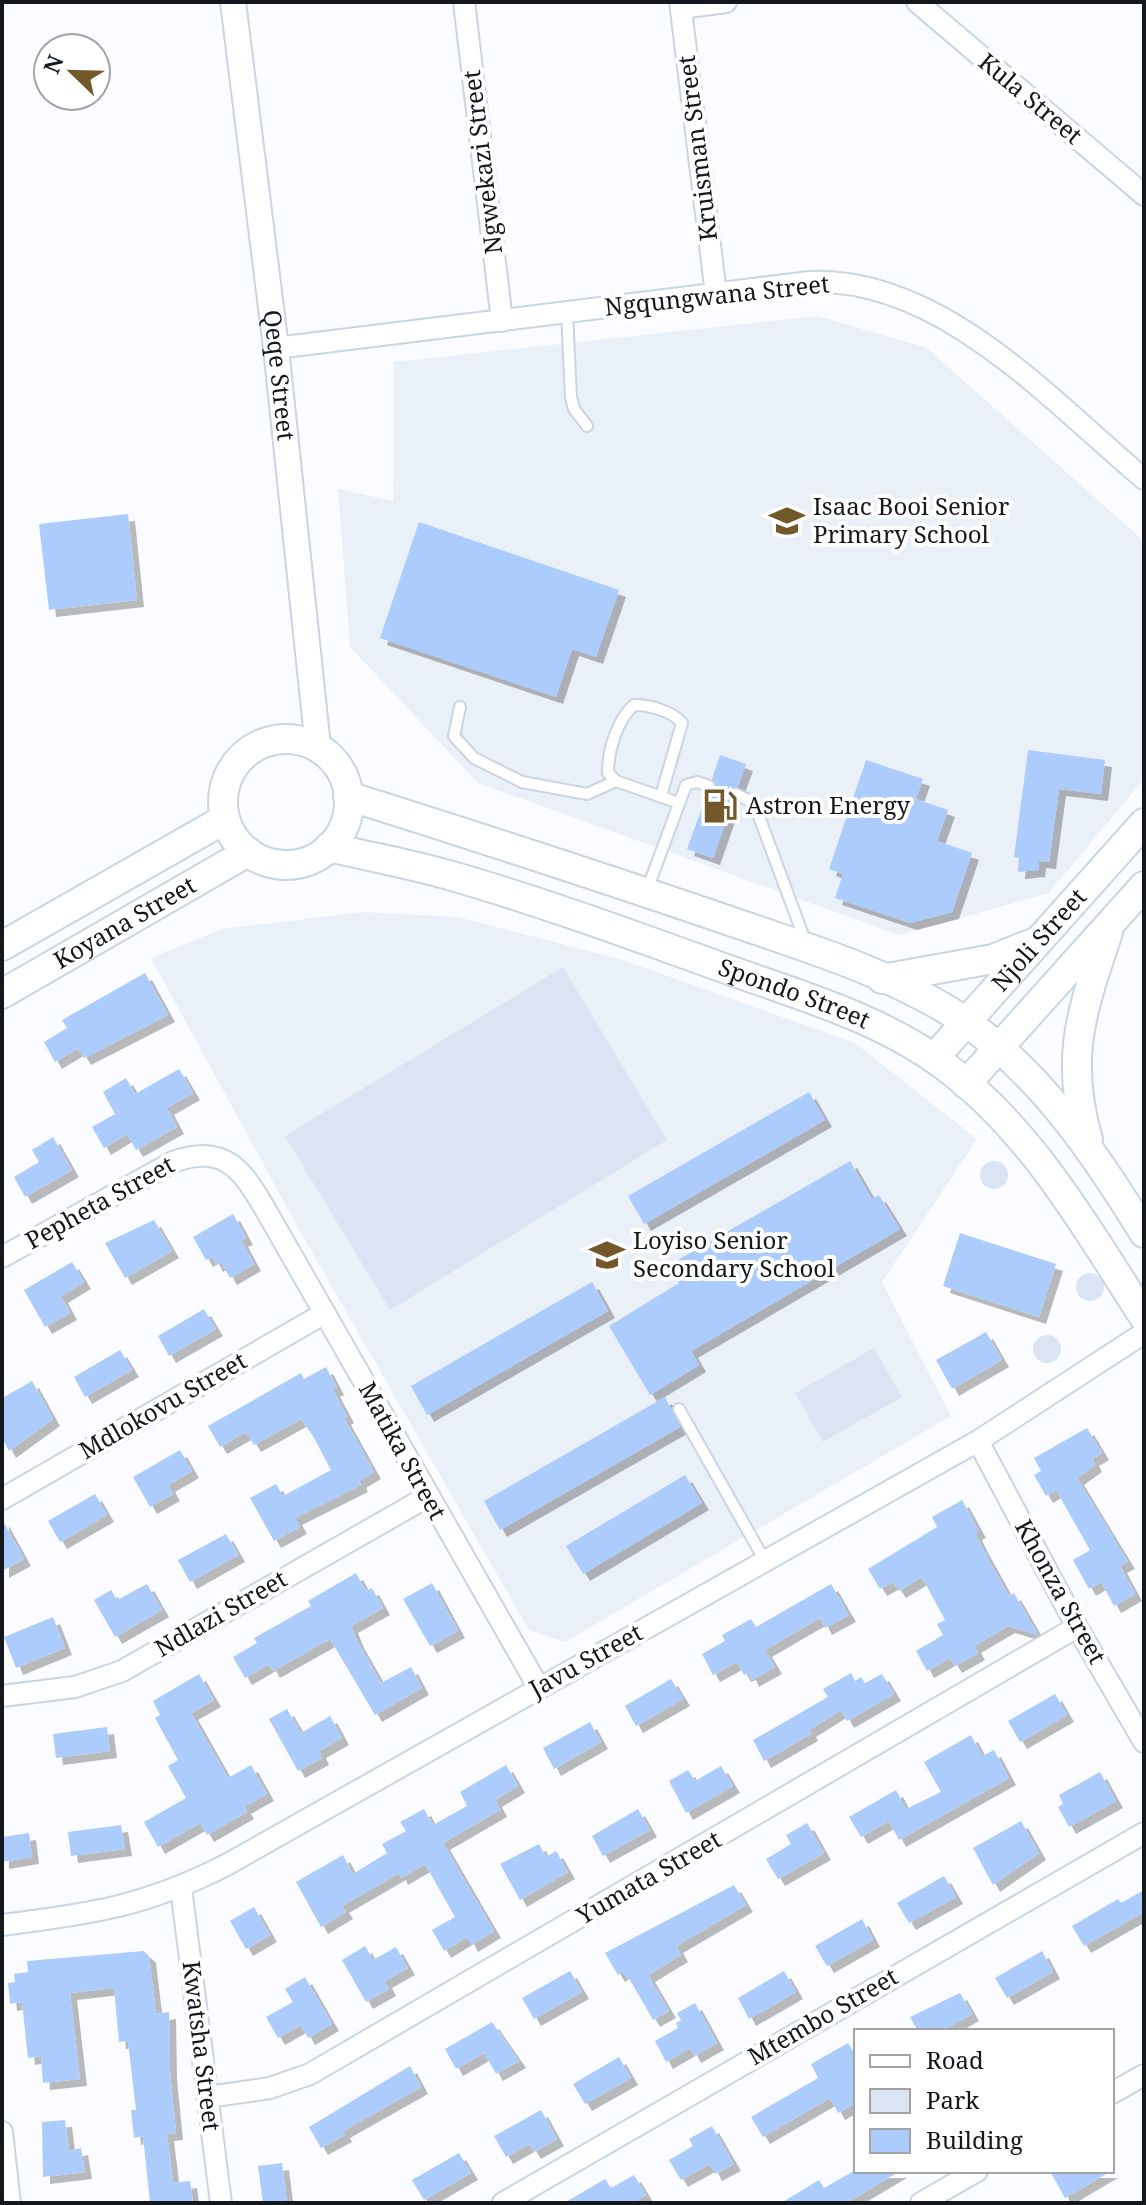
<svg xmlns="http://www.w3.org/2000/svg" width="1146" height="2205" viewBox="0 0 1146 2205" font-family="'Noto Serif',serif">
	<defs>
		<filter id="shadow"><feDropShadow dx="7" dy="7" stdDeviation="0" flood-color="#0004"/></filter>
	</defs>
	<rect width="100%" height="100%" fill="#fafcff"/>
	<path fill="#eaf0f8" d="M818 316 927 348 1144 541V779L1049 893 899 935 478 783 350 647 338 489 393 501 394 362Z
		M363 912 458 917 623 960 855 1043 977 1139 882 1282 951 1416 565 1642 529 1630 298 1228 151 958 222 929Z"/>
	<path fill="#dae4f3" d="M563 967 667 1140 390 1310 285 1136Z
		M980 1175a14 14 0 1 1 28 0a14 14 0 1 1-28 0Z
		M1076 1287a14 14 0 1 1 28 0a14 14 0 1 1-28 0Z
		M1033 1349a14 14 0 1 1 28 0a14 14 0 1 1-28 0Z
		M874 1348 902 1397 823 1442 795 1393Z"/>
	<path fill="#abccfd" filter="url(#shadow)" d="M128 514 137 600 49 610 39 524Z
		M419 522 619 590 596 657 572 649 556 697 380 638Z
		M1028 750 1105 760 1101 794 1059 789 1049 862 1039 861 1038 870 1018 872 1019 858 1014 857Z
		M720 755 746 764 738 786 729 791 733 801 713 858 687 849 707 794 716 789 712 779Z
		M866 760 923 779 916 799 948 810 937 841 972 853 952 912 910 923 835 898 843 874 829 869Z
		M145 973 168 1015 84 1058 78 1048 55 1062 44 1042 67 1028 62 1020Z
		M179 1069 193 1093 167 1108 177 1127 136 1150 127 1134 104 1148 92 1127 115 1114 103 1092 126 1078 135 1094Z
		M809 1092 825 1120 644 1224 628 1196Z
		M53 1137 72 1170 25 1197 14 1177 39 1162 32 1150Z
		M850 1161 872 1199 879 1195 900 1229 691 1351 699 1365 650 1395 609 1326 679 1283 669 1265Z
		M233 1214 246 1238 241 1240 254 1264 230 1278 221 1262 216 1265 212 1257 206 1260 193 1237Z
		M154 1220 172 1251 125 1278 105 1243Z
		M960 1233 1056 1264 1039 1317 943 1286Z
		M72 1262 84 1282 61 1296 70 1313 45 1327 24 1290Z
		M592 1282 608 1311 427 1415 411 1386Z
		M204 1309 216 1329 169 1356 158 1336Z
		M986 1332 1002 1360 952 1389 936 1360Z
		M120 1350 132 1370 85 1397 74 1377Z
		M326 1367 337 1388 333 1390 347 1416 344 1418 374 1472 359 1481 361 1485 295 1518 300 1527 274 1541 250 1498 276 1484 283 1496 331 1470 313 1436 301 1419 254 1445 246 1432 220 1447 208 1426 301 1373 304 1379Z
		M32 1381 53 1419 9 1451 2 1438V1398Z
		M665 1397 680 1427 500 1530 484 1501Z
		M1087 1428 1102 1453 1092 1459 1095 1465 1077 1478 1128 1562 1120 1566 1135 1594 1114 1606 1101 1582 1089 1589 1073 1560 1090 1550 1056 1490 1046 1496 1034 1475 1041 1471 1034 1458Z
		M180 1450 192 1471 168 1485 173 1494 150 1507 133 1477Z
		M685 1475 702 1503 583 1574 566 1546Z
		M95 1494 107 1515 60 1542 48 1521Z
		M962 1500 979 1531 975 1533 980 1544 1009 1596 1014 1593 1038 1635 1008 1626 974 1646 978 1653 955 1666 950 1658 927 1671 916 1651 943 1635 937 1624 945 1620 922 1577 899 1591 893 1582 880 1589 868 1569 937 1527 932 1517Z
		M2 1519 24 1559 2 1571Z
		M226 1534 238 1555 190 1582 178 1560Z
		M356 1573 366 1591 372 1588 383 1608 351 1626 357 1641 381 1683 411 1667 422 1688 375 1715 330 1639 273 1671 269 1664 245 1678 233 1657 257 1643 254 1638 311 1606 308 1601Z
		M432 1583 458 1631 430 1646 403 1599Z
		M147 1584 162 1610 115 1637 94 1600 111 1590 117 1600Z
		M831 1584 849 1615 825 1628 820 1618 765 1650 775 1667 752 1680 749 1673 744 1675 737 1662 713 1675 702 1654 725 1641 722 1635 751 1619 756 1627Z
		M53 1617 65 1648 16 1668 4 1637Z
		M851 1673 855 1681 861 1677 865 1683 882 1674 894 1694 847 1721 841 1710 809 1730 811 1734 764 1761 753 1740 828 1697 823 1689Z
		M199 1674 214 1700 191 1713 228 1778 251 1765 267 1794 244 1807 247 1812 207 1835 200 1823 158 1847 144 1822 186 1798 168 1766 178 1760 155 1718 160 1715 153 1701Z
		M671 1679 683 1699 636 1726 625 1706Z
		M1055 1694 1067 1715 1020 1742 1008 1721Z
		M287 1709 301 1733 330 1716 342 1738 319 1751 322 1758 298 1771 269 1719Z
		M590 1722 601 1742 554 1769 543 1748Z
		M107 1727 110 1751 56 1758 53 1734Z
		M971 1735 982 1756 994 1750 1009 1778 899 1840 889 1821 861 1837 849 1817 896 1790 906 1809 941 1792 924 1762Z
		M506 1765 518 1786 495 1800 500 1810 443 1843 494 1931 471 1945 467 1937 444 1951 432 1930 455 1917 425 1864 401 1878 399 1873 342 1906 346 1912 321 1927 296 1882 343 1855 353 1874 387 1853 382 1844 406 1831 400 1822 424 1809 433 1825 467 1806 460 1792Z
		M721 1766 733 1786 686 1813 669 1781 688 1770 695 1781Z
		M1100 1772 1116 1801 1069 1827 1058 1807 1063 1804 1059 1795Z
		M638 1809 650 1830 603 1856 592 1836Z
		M1021 1821 1039 1853 993 1885 973 1848Z
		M807 1823 824 1853 778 1879 766 1859 791 1844 786 1835Z
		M121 1825 125 1849 71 1856 68 1832Z
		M29 1833 32 1857 2 1862V1837Z
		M539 1844 546 1857 556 1851 568 1872 520 1900 500 1864Z
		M944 1876 956 1897 909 1923 897 1903Z
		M734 1885 746 1905 676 1946 681 1955 648 1975 669 2011 653 2020 630 1980 622 1972 618 1975 605 1953Z
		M1144 1890V1912L1084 1946 1072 1926 1118 1899 1121 1903Z
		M254 1907 270 1935 246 1949 230 1921Z
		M862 1919 873 1940 827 1966 815 1946Z
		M365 1946 373 1960 396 1947 408 1968 385 1981 389 1989 366 2002 342 1960Z
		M144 1951 149 1956 156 2014 169 2012 170 2073 176 2133 167 2134 173 2183 190 2181 193 2203H150L143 2136 134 2138 131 2110H136L128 2041 119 2042 114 1988 70 1993 80 2079 43 2083 41 2056 28 2058 22 2002 10 2004 8 1983 15 1982 14 1974 28 1972 27 1961Z
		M1042 1951 1053 1972 1007 1998 995 1978Z
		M570 1971 582 1992 534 2019 522 1998Z
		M784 1971 796 1992 749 2019 738 1998Z
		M305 1977 332 2024 308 2038 301 2025 278 2038 266 2017 293 2002 285 1989Z
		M960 1993 972 2014 942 2031H918L910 2017Z
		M695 2003 717 2043 694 2056 690 2048 666 2062 655 2041 678 2028 676 2023 681 2020 677 2013Z
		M492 2022 519 2061 496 2074 484 2053 456 2069 445 2049Z
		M848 2043 856 2056V2103L838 2113 830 2098 763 2137 751 2117 818 2078 811 2064Z
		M619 2057 631 2078 585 2104 573 2084Z
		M410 2066 421 2087 343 2131 345 2135 321 2148 309 2127Z
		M541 2110 557 2139 534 2152 529 2144 506 2157 494 2136Z
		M65 2120 69 2151 81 2148 85 2172 43 2177 42 2122Z
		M712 2126 734 2164 715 2174 710 2164 681 2180 669 2160 693 2146 689 2139Z
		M459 2153 471 2173 424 2200 412 2180Z
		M282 2163 287 2203H263L258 2166Z
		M854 2171H900L846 2203H781L819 2180 824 2188Z
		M1050 2171H1111L1065 2198Z
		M634 2175 646 2195 632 2203H564L605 2179 611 2188Z"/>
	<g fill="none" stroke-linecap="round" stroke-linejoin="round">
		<g stroke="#cad4e2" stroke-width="14">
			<path id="service" d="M567 313 571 397 574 409 587 426
				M460 707 454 736 474 758 522 782 587 794 616 781
				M736 794 754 803 806 943
				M661 796 682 723C672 711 650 705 634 705 617 720 608 750 608 773L616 781 679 803
				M647 890 686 785 697 782 709 786
				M679 1409 765 1561"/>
		</g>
		<g stroke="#cad4e2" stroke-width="24">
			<path id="minor" d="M464 2 502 321
				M680 2 716 294
				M917 2 1144 195
				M681 8 726 2
				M276 348 810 282C941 277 1050 400 1144 479
				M2 1257 173 1162C227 1142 244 1173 268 1214L539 1688
				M978 1441 1077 1627 1144 1742
				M2 1499 325 1313
				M2 1696 75 1687 122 1671 427 1497
				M181 1888 221 2203
				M2 1925C91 1914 147 1906 228 1864L978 1441 1144 1333
				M1112 2093 1144 2075
				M208 2097 270 2088 310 2074 1077 1627
				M2 2132 10 2203
				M503 2203 1144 1833
				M921 2203 977 2171"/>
		</g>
		<g stroke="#cad4e2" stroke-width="28">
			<g id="tertiary">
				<path id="s1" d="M233 2 276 348 318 747"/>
			</g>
		</g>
		<g stroke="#cad4e2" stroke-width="32">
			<g id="secondary">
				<circle cx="286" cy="802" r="63"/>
				<path d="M348 796C475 836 601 877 727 920 805 947 898 975 966 1022 1042 1075 1096 1155 1144 1233"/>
				<path id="s2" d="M329 847C370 857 412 864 452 876 546 903 640 938 732 971 805 997 884 1020 946 1067 1032 1131 1087 1229 1144 1317"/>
				<path d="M2 946 225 819"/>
				<path d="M882 979 993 959 1033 943"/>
				<path id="s3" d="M2 994 248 852"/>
				<path id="s4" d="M934 1058 1144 823"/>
				<path d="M966 1084 1144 886"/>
				<path d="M1088 1140C1064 1056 1082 1011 1108 932"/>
			</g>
		</g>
		<use href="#service" stroke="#fff" stroke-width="10"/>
		<use href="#minor" stroke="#fff" stroke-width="20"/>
		<use href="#tertiary" stroke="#fff" stroke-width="24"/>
		<use href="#secondary" stroke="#fff" stroke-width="28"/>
	</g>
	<defs>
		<g id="school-bare" transform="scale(2.76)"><path d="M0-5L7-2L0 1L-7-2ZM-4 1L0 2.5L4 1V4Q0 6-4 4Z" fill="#73582a" stroke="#fff" stroke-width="2.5" paint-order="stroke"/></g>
		<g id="fuel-bare" transform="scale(2.76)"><path d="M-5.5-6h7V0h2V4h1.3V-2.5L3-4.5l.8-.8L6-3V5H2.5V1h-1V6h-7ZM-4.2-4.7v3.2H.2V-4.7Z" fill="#73582a" stroke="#fff" stroke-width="2.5" paint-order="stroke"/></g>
	</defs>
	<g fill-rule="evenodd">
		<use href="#school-bare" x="787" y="521"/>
		<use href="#fuel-bare" x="720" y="806"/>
		<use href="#school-bare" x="607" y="1255"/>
	</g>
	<g text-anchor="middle" stroke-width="8" stroke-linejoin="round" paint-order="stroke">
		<g font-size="24" fill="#14181d" stroke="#fff">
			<text transform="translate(1030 99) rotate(40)" y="8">Kula Street</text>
			<text transform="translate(698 148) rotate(-97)" y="8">Kruisman Street</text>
			<text transform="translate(483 162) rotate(-97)" y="8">Ngwekazi Street</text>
			<text transform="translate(717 296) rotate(-6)" y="8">Ngqungwana Street</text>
			<text dy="8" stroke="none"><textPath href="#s1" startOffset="376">Qeqe Street</textPath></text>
			<text dy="8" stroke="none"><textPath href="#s3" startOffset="142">Koyana Street</textPath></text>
			<text dy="8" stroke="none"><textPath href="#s4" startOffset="158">Njoli Street</textPath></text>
			<text dy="8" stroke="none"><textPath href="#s2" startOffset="488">Spondo Street</textPath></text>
			<text transform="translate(100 1203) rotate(-29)" y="8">Pepheta Street</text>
			<text transform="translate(163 1406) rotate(-30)" y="8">Mdlokovu Street</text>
			<text transform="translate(402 1451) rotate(61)" y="8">Matika Street</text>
			<text transform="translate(1060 1592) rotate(61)" y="8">Khonza Street</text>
			<text transform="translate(221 1614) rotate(-30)" y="8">Ndlazi Street</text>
			<text transform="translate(586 1661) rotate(-29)" y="8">Javu Street</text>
			<text transform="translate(649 1878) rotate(-30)" y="8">Yumata Street</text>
			<text transform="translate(823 2017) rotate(-30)" y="8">Mtembo Street</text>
			<text transform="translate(201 2046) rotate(83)" y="8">Kwatsha Street</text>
		</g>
		<g font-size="24" fill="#14181d" stroke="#fff" text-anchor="start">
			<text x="813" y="515">Isaac Booi Senior<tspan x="813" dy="28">Primary School</tspan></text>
			<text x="746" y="814">Astron Energy</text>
			<text x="633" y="1249">Loyiso Senior<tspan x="633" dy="28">Secondary School</tspan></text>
		</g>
	</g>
	<rect width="1146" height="2205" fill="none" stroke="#14181d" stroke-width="8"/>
	<rect x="854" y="2029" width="260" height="144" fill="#ffffff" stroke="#a1a3a5" stroke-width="2"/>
	<rect x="870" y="2055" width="40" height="12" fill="#ffffff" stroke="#a1a3a5" stroke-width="2"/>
	<text x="926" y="2069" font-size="24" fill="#14181d">Road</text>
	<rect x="870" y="2089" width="40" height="24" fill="#dae4f3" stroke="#a1a3a5" stroke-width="2"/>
	<text x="926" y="2109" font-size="24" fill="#14181d">Park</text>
	<rect x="870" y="2129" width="40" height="24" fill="#abccfd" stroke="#a1a3a5" stroke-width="2"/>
	<text x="926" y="2149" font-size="24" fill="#14181d">Building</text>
	<g transform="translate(72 72) rotate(293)"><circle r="38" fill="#ffffff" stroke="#a1a3a5" stroke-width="2"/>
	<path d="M0-6L14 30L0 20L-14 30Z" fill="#73582a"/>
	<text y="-12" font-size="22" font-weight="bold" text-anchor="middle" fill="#14181d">N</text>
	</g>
</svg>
